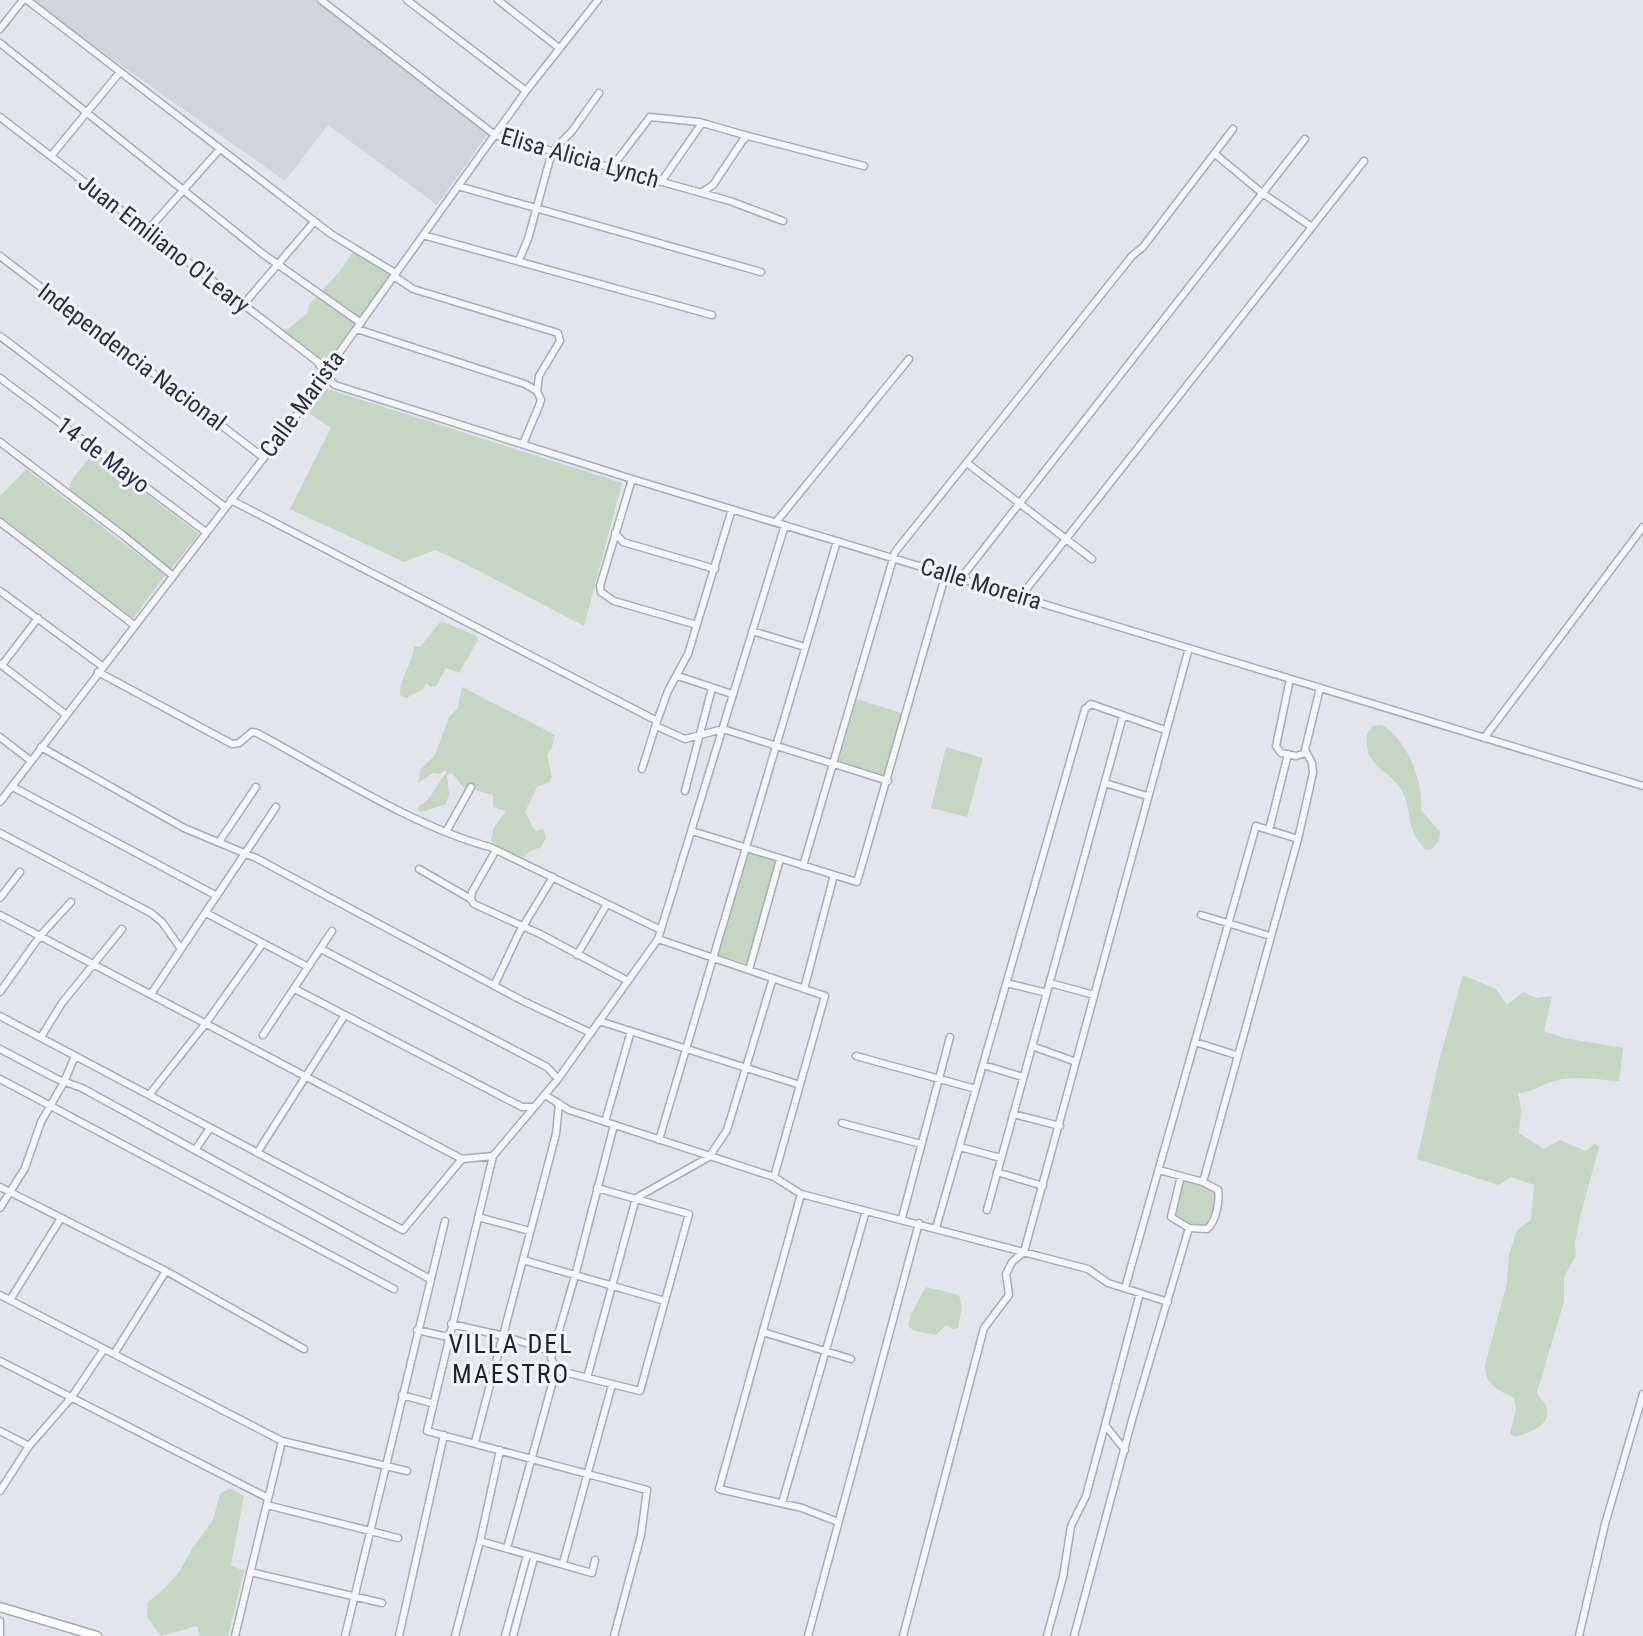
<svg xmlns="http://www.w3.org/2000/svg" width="1643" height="1636" viewBox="0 0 1643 1636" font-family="'Roboto Condensed',sans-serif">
	<rect width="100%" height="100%" fill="#e3e5eb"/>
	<path fill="#d1d4dd" d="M29 0H321L491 129 437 205 328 125 285 181Z"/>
	<path fill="#c6d5c4" d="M356 248 394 273 325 364 282 332C291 329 299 318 308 313V306L339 272Z
		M321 387 622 483 584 626 458 560 435 550 404 562 290 509 331 428 301 408Z
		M93 453 199 534 171 569 68 490 72 480Z
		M26 469 165 575 132 620 0 520V496Z
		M441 621 475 635 478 640 459 673 446 668 436 686 431 687 426 683 423 690 406 698 400 695C400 677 413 663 414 646L420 647Z
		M462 687 555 735 552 747 547 755 552 777 549 782 537 787 525 812 535 831 543 829 546 838 541 847 529 852 524 857 500 850 491 840 494 827 506 811 493 807V795L477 791 474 784 464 788 452 773 447 775 449 794 446 804 421 812 418 810V806C433 800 435 784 447 773L446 770 440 774 433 773 418 783 420 770 435 755 449 717 458 708Z
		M857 699 904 714 886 778 838 762Z
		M1382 725C1407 739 1424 783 1421 810L1440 832 1439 841 1432 849 1426 850C1403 826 1414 814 1402 791 1389 768 1363 768 1367 734L1373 726Z
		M946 747 983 758 967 817 931 808Z
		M749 853 776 861 747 964 718 955Z
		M1463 975 1496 989 1507 1005 1523 992 1536 998 1552 996 1544 1031 1564 1038 1623 1048 1619 1081C1598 1080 1574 1075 1554 1081 1540 1085 1534 1092 1518 1093L1521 1109 1519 1133 1544 1149 1560 1140 1586 1151 1595 1143 1599 1147 1580 1217 1575 1243 1576 1255 1564 1277V1302L1537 1392C1539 1398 1546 1403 1547 1409 1551 1426 1527 1434 1514 1437L1510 1433 1516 1410 1514 1398C1498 1390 1485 1385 1485 1365L1507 1283 1509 1254 1517 1230 1531 1220 1534 1185 1511 1177 1499 1185 1417 1159 1439 1061Z
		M1187 1180 1216 1190C1217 1225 1204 1236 1174 1216L1181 1184Z
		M926 1287 959 1295 962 1307 958 1328 952 1329 946 1325 936 1335 914 1331 908 1326 911 1314Z
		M230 1488 244 1496 231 1565 244 1571 228 1636H200L197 1626 161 1636 147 1617 148 1602 165 1588 180 1571 192 1549 213 1520 220 1494Z"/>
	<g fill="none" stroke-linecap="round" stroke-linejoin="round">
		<g stroke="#a8abb6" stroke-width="9">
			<path id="minor" d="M27 0 331 234 395 273
				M321 0 495 135 730 201 783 221
				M407 0 526 91
				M498 0 559 48
				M0 29 23 0
				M0 43 263 254 361 323
				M0 117 318 362 324 374 335 385 632 479 1643 786
				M1215 154 1262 193 1312 227
				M51 156 120 72
				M612 167 650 117 699 122 748 136
				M661 182 702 123
				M458 186 761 272
				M701 193 713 185 743 140 748 136 864 166
				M147 231 219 150
				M423 235 712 315
				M0 256 264 458
				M519 260 528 239 552 152 572 131 599 93
				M394 276 413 289 558 333 560 341 539 376 537 391
				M243 305 314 222
				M357 329 525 384 537 391 541 400 539 406 523 444
				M0 336 225 507
				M0 378 206 532
				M0 442 124 536 172 575
				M967 463 1092 559
				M632 479 600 586 601 592 614 601 697 625
				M231 500 657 721 642 769
				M0 522 134 625
				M776 522 909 359
				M615 533 623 542 715 569
				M961 578 1305 139
				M0 591 102 666
				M1021 596 1364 161
				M752 631 805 647
				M0 664 65 714
				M2 665 38 618
				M98 672 232 744 239 743 252 732 257 733C328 771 414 827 490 847L661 930
				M678 676 732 694
				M1290 679 1276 746 1281 753 1296 756 1306 753
				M657 721 668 691 688 654 732 509
				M656 726 685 739 723 729 888 781
				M0 737 31 761
				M1484 738 1643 527
				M41 747 184 828 256 858 521 1000 591 1033
				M1105 783 1147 796
				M13 787 217 896
				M685 791 712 688
				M0 802 312 395 324 374 526 91 598 0
				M1269 830 1288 754
				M692 831 857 882 946 573
				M446 832 471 787
				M0 833 151 913 162 922 181 949
				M219 842 256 787
				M496 850 472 892 471 899 474 904 540 934 628 981
				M803 866 895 552 1132 256 1143 247 1233 129
				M419 869 471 899
				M0 898 20 872
				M206 913 308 967
				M0 915 462 1159 493 1156
				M1201 915 1270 936
				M658 939 825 996 774 1177
				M321 949 547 1067 558 1079
				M577 955 607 904
				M749 970 780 859
				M1006 983 1047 993
				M1050 983 1094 995
				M494 986 519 933 553 877
				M295 989 522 1107H534
				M804 989 834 875
				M0 992 40 936 71 902
				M151 994 276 807
				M0 1016 403 1230 462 1159
				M599 1021 800 1085
				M263 1035 332 931
				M41 1037 62 1003 122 929
				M1195 1042 1236 1055
				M1032 1046 1076 1062
				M0 1049 57 1079 82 1088 430 1279
				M856 1056 976 1089
				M983 1065 1023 1077
				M0 1079 394 1289
				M149 1095 206 1023 263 943
				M545 1095 569 1110 774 1177 801 1194 1088 1269 1108 1283 1168 1302
				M1013 1114 1060 1126
				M605 1122 631 1031
				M842 1123 921 1144
				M659 1140 837 541
				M960 1147 1001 1158
				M195 1150 210 1128
				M257 1153 345 1015
				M1159 1170 1203 1182 1218 1190C1220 1201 1216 1222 1207 1229L1189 1228 1171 1217 1181 1176
				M997 1172 1043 1186
				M1203 1182 1298 839 1313 773 1312 763 1305 750 1320 688
				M0 1187 166 1271 304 1349
				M801 1194 719 1489 802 1508 838 1522
				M0 1208 25 1168 41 1122 64 1082 75 1056
				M987 1210 1123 716
				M478 1217 530 1231
				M902 1218 950 1037
				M936 1228 1085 709 1091 704 1165 730
				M523 1260 665 1301
				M1125 1288 1256 826 1298 839
				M0 1295 282 1441 407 1471
				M10 1300 61 1218
				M451 1324 504 1336 553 1352
				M417 1330 448 1337
				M763 1332 851 1359
				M114 1354 166 1271
				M0 1361 268 1498
				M556 1370 640 1391 689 1214 597 1188
				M587 1378 636 1198 709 1157 727 1130 773 978
				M402 1395 431 1403
				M0 1431 29 1446
				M475 1442 556 1134 559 1103
				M1125 1450 1105 1425 1140 1293
				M0 1491 29 1446 71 1398 104 1349
				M782 1503 866 1211
				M267 1505 398 1538
				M480 1541 592 1573 595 1560
				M507 1548 556 1370 551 1358 575 1276 614 1125
				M563 1563 612 1385
				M250 1572 382 1603
				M0 1621V1635
				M235 1636 282 1441
				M345 1636 445 1221
				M399 1636 444 1435
				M455 1636 480 1541 500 1450
				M505 1636 527 1555
				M513 1636 534 1558
				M614 1636 641 1535 647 1490 427 1431 493 1156 558 1079 658 939 785 525
				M808 1636 919 1223
				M903 1636 984 1328 1009 1295 1006 1274 1012 1262 1024 1252 1189 648
				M1047 1636 1063 1577 1071 1526 1086 1496 1105 1425
				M1074 1636 1132 1420 1189 1228
				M1579 1636 1605 1524 1643 1394"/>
		</g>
		<g stroke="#a3a7b7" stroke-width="11">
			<path id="major" d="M0 1607 97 1636"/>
		</g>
		<use href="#minor" stroke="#f6f7fa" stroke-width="6"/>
		<use href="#major" stroke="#fff" stroke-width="8"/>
	</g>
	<g text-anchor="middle" stroke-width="6" stroke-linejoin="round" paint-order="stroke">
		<g font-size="24" fill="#2b2f44" stroke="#f3f5f9">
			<text transform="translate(580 158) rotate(16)" y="8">Elisa Alicia Lynch</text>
			<text transform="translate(164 244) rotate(38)" y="8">Juan Emiliano O'Leary</text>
			<text transform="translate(132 357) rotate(37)" y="8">Independencia Nacional</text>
			<text transform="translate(302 404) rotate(-54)" y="8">Calle Marista</text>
			<text transform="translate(103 455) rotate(37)" y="8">14 de Mayo</text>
			<text transform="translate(981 584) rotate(17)" y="8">Calle Moreira</text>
		</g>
		<g font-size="26" letter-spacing="2" fill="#1d2135" stroke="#f3f5f9">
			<text x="511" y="1353">VILLA DEL<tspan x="511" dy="30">MAESTRO</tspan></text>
		</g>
	</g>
</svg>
